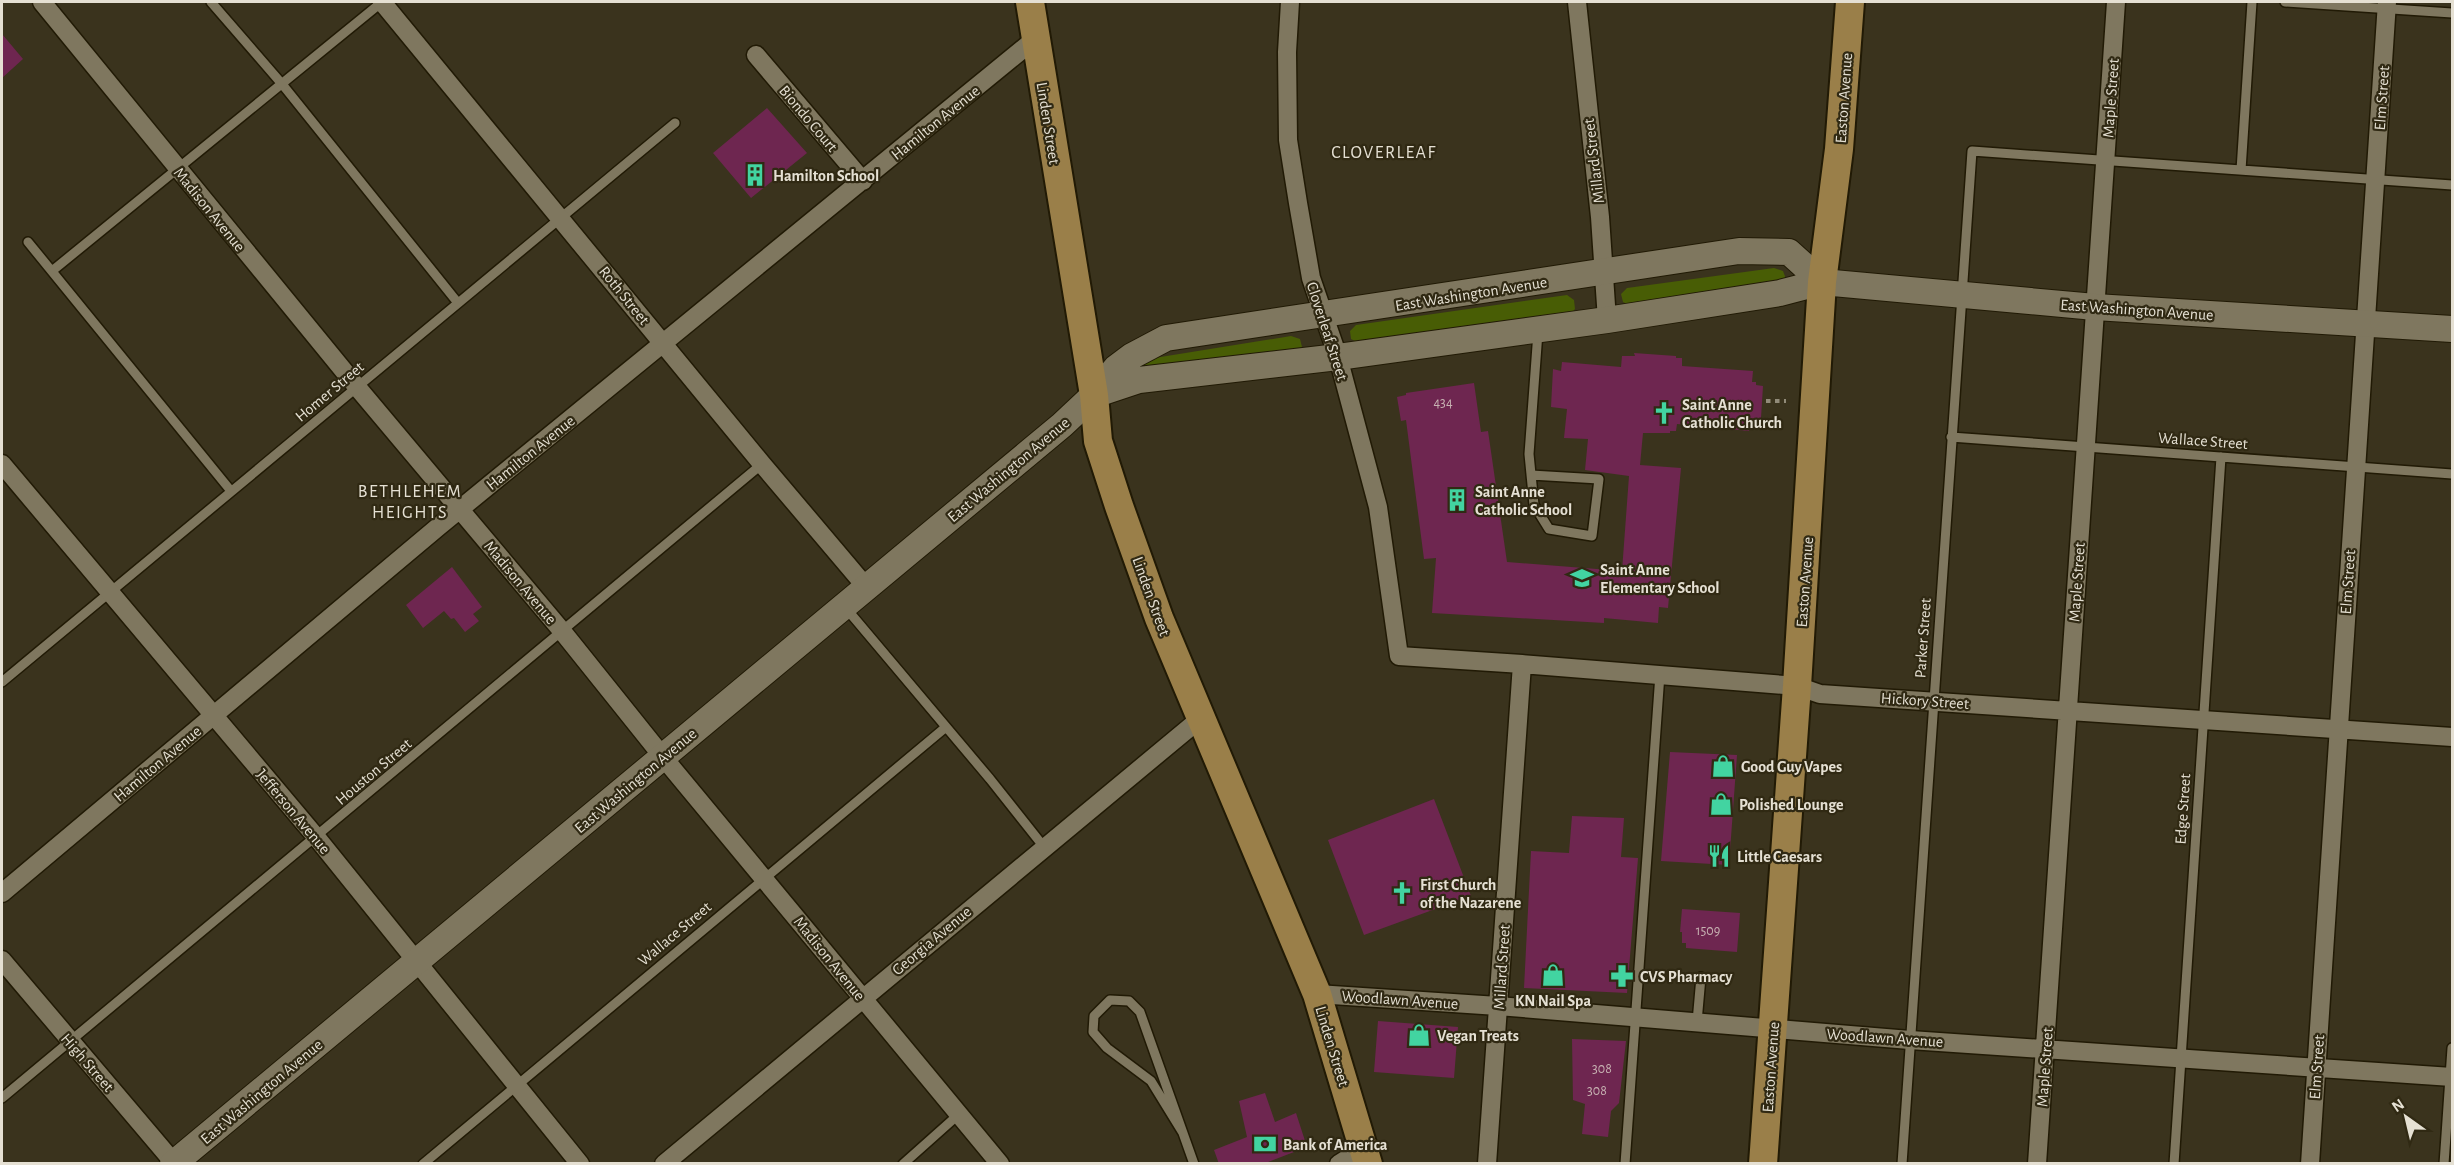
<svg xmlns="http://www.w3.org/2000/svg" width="2454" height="1165" viewBox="0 0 2454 1165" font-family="'Alegreya Sans',sans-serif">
	<rect width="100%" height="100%" fill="#3a331d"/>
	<path fill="#485d05" d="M1774 268 1783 271 1786 279 1780 284 1631 306 1623 302 1621 294 1627 288Z
		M1567 295 1574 300 1575 309 1569 316 1359 343 1351 339 1350 331 1356 325Z
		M1291 336 1300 339 1302 347 1297 353 1124 374 1142 360Z"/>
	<path fill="#6e2650" d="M2 34 23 59 2 78Z
		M767 108 807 153 751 198 713 153Z
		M1634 353 1676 356V358H1682V366L1753 371 1752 382H1756V385L1763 386 1761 418 1750 419 1749 431 1677 424 1676 431H1670V433H1643L1640 465 1681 468 1668 608 1659 607 1658 623 1604 618V623L1432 613 1436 558 1424 559 1406 420 1401 421 1397 397 1406 395V393L1474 383 1481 432 1488 431 1507 562 1622 571 1629 476 1585 470 1588 439 1564 438 1567 409 1551 407 1553 369 1561 371 1562 362 1621 367 1622 356H1635Z
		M452 567 482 607 473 614 479 621 465 632 454 618 451 619 444 611 423 628 406 605Z
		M1670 752 1737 755 1729 865 1661 861Z
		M1434 799 1471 896 1364 935 1328 840Z
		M1572 816 1624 818 1621 857 1638 858 1627 993 1524 988 1531 851 1569 853Z
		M1682 909 1740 913 1737 952 1686 948V943H1682V932H1680Z
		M1378 1021 1458 1027 1454 1078 1374 1072Z
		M1572 1039 1626 1041 1619 1103 1611 1111 1608 1137 1582 1134 1585 1104 1573 1100Z
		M1265 1093 1275 1122 1296 1113 1307 1147 1263 1164H1219L1214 1150 1247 1137 1239 1101Z"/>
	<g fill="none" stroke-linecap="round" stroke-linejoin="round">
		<g stroke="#211a05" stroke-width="12">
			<path id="lane" d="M211 2 282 84 458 303
				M2285 2 2452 13
				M2241 170 2252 2
				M28 242 231 491
				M52 271 382 2
				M1951 437 2452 474
				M1531 475 1599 479 1592 536 1549 529 1534 505 1529 454 1538 332
				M845 607 990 779 1044 847
				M2 682 675 123
				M1697 1022 1701 977
				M2 1098 762 464
				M1183 1133 1151 1081 1107 1048 1093 1032 1094 1016 1110 1000 1129 1001 1140 1012 1194 1164
				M423 1164 946 727
				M903 1164 958 1115
				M1625 1164 1660 674
				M1902 1164 1972 151 2452 185
				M2174 1164 2221 457
				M2444 1164 2452 1048"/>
		</g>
		<g stroke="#211a05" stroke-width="21">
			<path id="street" d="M42 2 357 387 562 631 663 757 1000 1164
				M382 2 762 464 867 588
				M1290 2 1287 52 1288 140 1298 203 1311 278 1338 357 1378 507 1399 656 1522 664 1797 686 1820 694 2452 737
				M1577 2 1600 217 1607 320
				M756 55 863 181
				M2 464 317 838 580 1164
				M2 893 438 527 1035 39
				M2 960 175 1164
				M1317 994 1498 1006 1910 1040 2452 1077
				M664 1164 1201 718
				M1339 1164 1363 1149
				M1487 1164 1522 664
				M2037 1164 2116 2
				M2310 1164 2387 2"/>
		</g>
		<g stroke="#211a05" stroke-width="28">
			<path id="secondary" d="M1094 395 1139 380 1338 357 1607 320 1780 293 1822 282 2095 307 2452 329
				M173 1164 1062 425 1094 395 1116 368 1132 356 1166 338 1739 251 1789 252 1822 282"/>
		</g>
		<g stroke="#211a05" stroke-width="32">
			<path id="primary" d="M1030 2 1094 395 1098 441 1119 506 1159 618 1317 994 1368 1164
				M1763 1164 1797 686 1822 282 1839 149 1850 2"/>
		</g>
		<path stroke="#918b79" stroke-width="4" stroke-dasharray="4.5 4.5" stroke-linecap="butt" d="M1766 401H1786"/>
		<use href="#lane" stroke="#7f775f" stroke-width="9"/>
		<use href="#street" stroke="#7f775f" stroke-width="18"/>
		<use href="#secondary" stroke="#7f775f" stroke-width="26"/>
		<use href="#primary" stroke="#9a7f49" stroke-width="28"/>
	</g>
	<defs>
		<g id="building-bare" transform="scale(1.8)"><path d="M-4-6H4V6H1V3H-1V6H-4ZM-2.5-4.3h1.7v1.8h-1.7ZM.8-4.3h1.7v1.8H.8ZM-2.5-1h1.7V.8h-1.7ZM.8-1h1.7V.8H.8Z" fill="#42d4a1" stroke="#302913" stroke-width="2.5" paint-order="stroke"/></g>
		<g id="church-bare" transform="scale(1.8)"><path d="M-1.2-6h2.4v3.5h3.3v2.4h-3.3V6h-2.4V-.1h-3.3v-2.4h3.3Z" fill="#42d4a1" stroke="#302913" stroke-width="2.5" paint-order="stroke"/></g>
		<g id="school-bare" transform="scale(1.8)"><path d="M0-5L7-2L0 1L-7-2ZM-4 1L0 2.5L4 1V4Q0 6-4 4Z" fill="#42d4a1" stroke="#302913" stroke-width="2.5" paint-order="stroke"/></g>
		<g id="shop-bare" transform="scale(1.8)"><path d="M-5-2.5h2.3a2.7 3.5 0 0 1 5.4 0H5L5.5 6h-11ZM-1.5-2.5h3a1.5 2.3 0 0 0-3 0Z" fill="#42d4a1" stroke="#302913" stroke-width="2.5" paint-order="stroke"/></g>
		<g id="restaurant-bare" transform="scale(1.8)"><path d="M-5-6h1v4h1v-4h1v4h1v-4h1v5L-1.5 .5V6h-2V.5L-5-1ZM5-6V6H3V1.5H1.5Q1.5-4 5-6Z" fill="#42d4a1" stroke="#302913" stroke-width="2.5" paint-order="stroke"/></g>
		<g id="pharmacy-bare" transform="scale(1.8)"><path d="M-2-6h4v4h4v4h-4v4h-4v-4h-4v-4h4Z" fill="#42d4a1" stroke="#302913" stroke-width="2.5" paint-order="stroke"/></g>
		<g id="bank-bare" transform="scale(1.8)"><path d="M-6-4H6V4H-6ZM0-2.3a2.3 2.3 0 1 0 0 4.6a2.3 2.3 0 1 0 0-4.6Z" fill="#42d4a1" stroke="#302913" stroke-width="2.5" paint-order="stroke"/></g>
	</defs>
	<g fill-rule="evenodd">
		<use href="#building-bare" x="755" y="175"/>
		<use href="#church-bare" x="1664" y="413"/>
		<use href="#building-bare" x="1457" y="500"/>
		<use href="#school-bare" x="1582" y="578"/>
		<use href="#shop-bare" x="1723" y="766"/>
		<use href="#shop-bare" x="1721" y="804"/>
		<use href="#restaurant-bare" x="1719" y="856"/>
		<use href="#church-bare" x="1402" y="893"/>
		<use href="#shop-bare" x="1553" y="975"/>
		<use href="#pharmacy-bare" x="1622" y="976"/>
		<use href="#shop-bare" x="1419" y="1035"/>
		<use href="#bank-bare" x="1265" y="1144"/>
	</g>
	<g text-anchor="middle" stroke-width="4.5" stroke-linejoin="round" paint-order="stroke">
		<g font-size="14" fill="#c7b2b2">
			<text x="1443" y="407">434</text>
			<text x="1708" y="935">1509</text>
			<text x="1602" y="1073">308</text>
			<text x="1597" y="1095">308</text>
		</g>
		<g font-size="16" fill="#e5e0d3" stroke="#302913">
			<text transform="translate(1843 98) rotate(-86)" y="6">Easton Avenue</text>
			<text transform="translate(2110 98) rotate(-86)" y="6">Maple Street</text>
			<text transform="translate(2381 98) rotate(-86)" y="6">Elm Street</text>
			<text transform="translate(809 118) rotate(50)" y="6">Biondo Court</text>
			<text transform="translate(935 122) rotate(-39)" y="6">Hamilton Avenue</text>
			<text transform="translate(1049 123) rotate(81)" y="6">Linden Street</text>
			<text transform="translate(1593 161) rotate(-97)" y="6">Millard Street</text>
			<text transform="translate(210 209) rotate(51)" y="6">Madison Avenue</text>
			<text transform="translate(1471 293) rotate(-9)" y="6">East Washington Avenue</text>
			<text transform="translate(625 295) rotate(51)" y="6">Roth Street</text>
			<text transform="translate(2137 309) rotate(4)" y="6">East Washington Avenue</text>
			<text transform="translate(1328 331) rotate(72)" y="6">Cloverleaf Street</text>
			<text transform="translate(329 391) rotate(-40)" y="6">Homer Street</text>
			<text transform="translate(2203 440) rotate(4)" y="6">Wallace Street</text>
			<text transform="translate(530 452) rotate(-39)" y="6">Hamilton Avenue</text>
			<text transform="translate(1008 469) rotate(-40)" y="6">East Washington Avenue</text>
			<text transform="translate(521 582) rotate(50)" y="6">Madison Avenue</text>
			<text transform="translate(1804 582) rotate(-86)" y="6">Easton Avenue</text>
			<text transform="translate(2076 582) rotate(-86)" y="6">Maple Street</text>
			<text transform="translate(2347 582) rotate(-86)" y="6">Elm Street</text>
			<text transform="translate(1152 596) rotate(70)" y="6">Linden Street</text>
			<text transform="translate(1922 638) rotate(-86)" y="6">Parker Street</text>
			<text transform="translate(1925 700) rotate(4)" y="6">Hickory Street</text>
			<text transform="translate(157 763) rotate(-40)" y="6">Hamilton Avenue</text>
			<text transform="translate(373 771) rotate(-40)" y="6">Houston Street</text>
			<text transform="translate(635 780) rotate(-40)" y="6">East Washington Avenue</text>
			<text transform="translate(2182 809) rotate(-86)" y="6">Edge Street</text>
			<text transform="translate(294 811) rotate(50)" y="6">Jefferson Avenue</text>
			<text transform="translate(674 933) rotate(-40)" y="6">Wallace Street</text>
			<text transform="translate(931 940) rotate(-40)" y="6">Georgia Avenue</text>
			<text transform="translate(830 958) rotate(51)" y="6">Madison Avenue</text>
			<text transform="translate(1501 967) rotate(-86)" y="6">Millard Street</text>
			<text transform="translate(1400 999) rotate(4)" y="6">Woodlawn Avenue</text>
			<text transform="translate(1885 1037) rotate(4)" y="6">Woodlawn Avenue</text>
			<text transform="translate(1333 1046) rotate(73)" y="6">Linden Street</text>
			<text transform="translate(88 1062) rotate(49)" y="6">High Street</text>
			<text transform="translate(1770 1067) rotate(-86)" y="6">Easton Avenue</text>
			<text transform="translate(2044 1067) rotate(-86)" y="6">Maple Street</text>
			<text transform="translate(2316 1067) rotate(-86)" y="6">Elm Street</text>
			<text transform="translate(261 1091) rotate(-40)" y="6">East Washington Avenue</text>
		</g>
		<g font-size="16" font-weight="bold" fill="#e5e0d3" stroke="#302913" text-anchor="start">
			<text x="773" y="181">Hamilton School</text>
			<text x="1682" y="410">Saint Anne<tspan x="1682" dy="18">Catholic Church</tspan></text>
			<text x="1475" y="497">Saint Anne<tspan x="1475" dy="18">Catholic School</tspan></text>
			<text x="1600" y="575">Saint Anne<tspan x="1600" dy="18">Elementary School</tspan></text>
			<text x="1741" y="772">Good Guy Vapes</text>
			<text x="1739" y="810">Polished Lounge</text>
			<text x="1737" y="862">Little Caesars</text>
			<text x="1420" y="890">First Church<tspan x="1420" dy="18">of the Nazarene</tspan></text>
			<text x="1640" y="982">CVS Pharmacy</text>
			<text x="1553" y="1006" text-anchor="middle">KN Nail Spa</text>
			<text x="1437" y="1041">Vegan Treats</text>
			<text x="1283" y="1150">Bank of America</text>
		</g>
		<g font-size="18" letter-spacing="1.5" fill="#e5e0d3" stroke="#302913">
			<text x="1384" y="158">CLOVERLEAF</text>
			<text x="410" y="497">BETHLEHEM<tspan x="410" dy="21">HEIGHTS</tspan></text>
		</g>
	</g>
	<rect width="2454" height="1165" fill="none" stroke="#e5e0d3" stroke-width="6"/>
	<g transform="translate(2406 1117) rotate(326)" stroke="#302913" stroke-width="4.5" paint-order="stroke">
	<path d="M0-4.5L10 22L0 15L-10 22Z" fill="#e5e0d3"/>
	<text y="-9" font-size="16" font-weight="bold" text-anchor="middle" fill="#e5e0d3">N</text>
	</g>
</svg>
